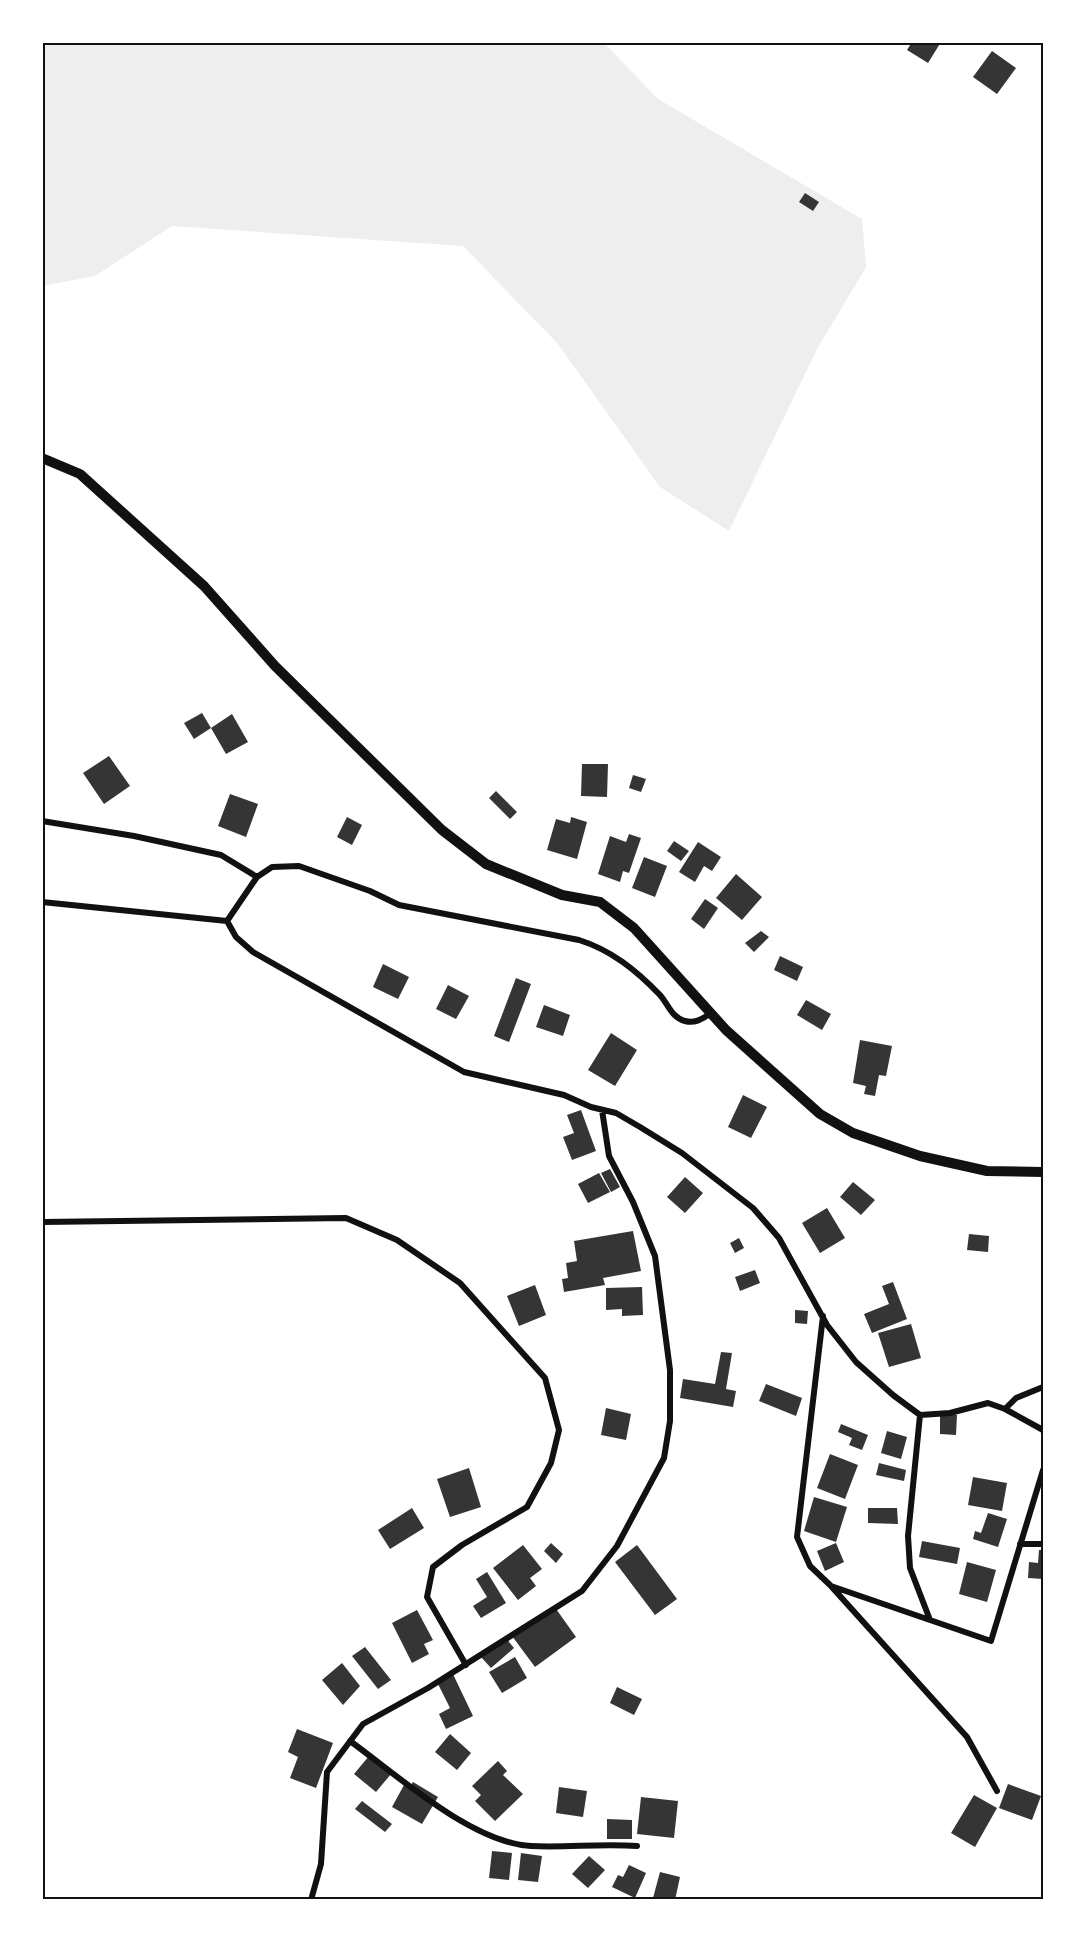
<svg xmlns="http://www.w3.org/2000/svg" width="1085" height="1942" viewBox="0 0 1085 1942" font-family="'Public Sans',sans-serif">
	<rect width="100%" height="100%" fill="#fff"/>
	<path fill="#eee" d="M42 42H603L658 99 862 219 866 267 817 349 729 531 660 487 558 344 463 246 172 226 95 276 42 286Z"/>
	<path fill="#353535" d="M912 42H941L928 63 907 50Z
		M992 51 1016 68 997 94 973 77Z
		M805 193 819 202 813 211 799 202Z
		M202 713 211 728 232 714 248 742 226 754 211 728 194 739 184 723Z
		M109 756 130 786 104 804 83 773Z
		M582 764H608L607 797 581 796Z
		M633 775 646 779 641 792 629 788Z
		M496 791 517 812 510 819 489 798Z
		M230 794 258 804 246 837 218 826Z
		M347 817 362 825 352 845 337 837Z
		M571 817 587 822 577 859 547 850 556 819 570 823Z
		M629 834 641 838 629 873 623 871 620 882 598 874 610 836 626 842Z
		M674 841 689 851 681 861 667 851Z
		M698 842 721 857 712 871 704 866 695 882 679 872Z
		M644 857 667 866 655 897 632 888Z
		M736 874 762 897 742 920 716 898Z
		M705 899 718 908 704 929 691 919Z
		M761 931 769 937 754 952 745 943Z
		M780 956 803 967 797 981 774 970Z
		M383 964 409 977 398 999 373 987Z
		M516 978 531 984 509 1042 494 1036Z
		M448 985 469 996 456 1019 436 1009Z
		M806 1000 831 1014 822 1030 797 1015Z
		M544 1005 570 1015 563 1036 536 1027Z
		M611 1033 637 1050 615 1086 588 1070Z
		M860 1040 892 1046 886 1076 879 1075 875 1096 864 1094 866 1086 853 1083Z
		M743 1095 767 1107 751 1138 728 1127Z
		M581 1110 596 1151 572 1160 563 1137 574 1133 567 1115Z
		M610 1169 620 1187 611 1192 601 1173Z
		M599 1173 610 1192 588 1203 578 1184Z
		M685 1177 703 1193 685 1213 667 1197Z
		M853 1182 875 1200 861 1215 840 1197Z
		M827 1208 845 1238 820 1253 802 1223Z
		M633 1231 641 1271 603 1278 605 1285 564 1292 562 1279 568 1278 566 1263 577 1261 574 1241Z
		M969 1234 989 1236 988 1252 967 1250Z
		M739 1238 744 1248 735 1253 730 1243Z
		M755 1270 760 1283 740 1291 735 1277Z
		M893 1282 907 1319 872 1333 864 1314 889 1304 882 1286Z
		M535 1285 546 1315 519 1326 507 1296Z
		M642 1287 643 1315 622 1316V1309L606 1310V1288Z
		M795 1310 808 1311 807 1324 795 1323Z
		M911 1324 921 1358 889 1367 878 1333Z
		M721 1352 732 1353 726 1389 736 1391 733 1407 680 1398 683 1379 715 1384Z
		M766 1384 802 1398 796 1416 759 1401Z
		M606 1408 631 1414 626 1440 601 1435Z
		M940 1415H957L956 1435 940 1434Z
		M841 1424 868 1435 862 1450 849 1445 852 1438 838 1432Z
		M887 1431 907 1437 901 1459 881 1453Z
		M830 1454 858 1465 845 1499 817 1488Z
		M879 1463 906 1470 904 1481 876 1475Z
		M469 1468 481 1507 450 1517 437 1479Z
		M973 1477 1007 1483 1002 1511 968 1505Z
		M814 1497 847 1507 836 1542 804 1531Z
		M412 1508 424 1528 390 1549 378 1530Z
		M868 1508H897L898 1524 868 1523Z
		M988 1513 1007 1519 998 1547 973 1539 975 1531 981 1533Z
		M922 1541 960 1548 957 1564 919 1557Z
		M551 1543 563 1554 556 1563 544 1551Z
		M836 1543 844 1562 825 1571 817 1551Z
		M523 1545 542 1569 530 1578 536 1586 518 1600 493 1568Z
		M637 1545 677 1599 655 1615 615 1562Z
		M1039 1550H1043V1579L1028 1578 1029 1562 1038 1563Z
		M967 1562 996 1570 987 1602 959 1594Z
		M487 1572 506 1603 481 1618 473 1606 487 1597 476 1579Z
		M554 1606 576 1637 535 1667 512 1636Z
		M417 1610 433 1640 424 1644 429 1654 412 1663 392 1623Z
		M505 1637 514 1648 491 1668 481 1657Z
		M365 1647 391 1680 378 1689 352 1656Z
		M515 1657 527 1678 502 1693 489 1672Z
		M342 1663 360 1686 343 1705 322 1680Z
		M452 1672 473 1716 446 1729 439 1714 450 1708 436 1680Z
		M617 1687 642 1699 634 1715 610 1703Z
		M297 1729 333 1743 316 1788 290 1778 298 1757 288 1752Z
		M450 1734 471 1753 457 1770 435 1752Z
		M369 1756 391 1774 376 1792 354 1774Z
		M498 1761 507 1771 503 1775 523 1794 495 1821 475 1801 481 1795 472 1786Z
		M413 1782 438 1797 422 1824 392 1807 404 1785 409 1788Z
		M1008 1784 1041 1796 1032 1820 999 1808Z
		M559 1787 587 1791 583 1817 556 1813Z
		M974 1795 997 1808 975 1847 951 1833Z
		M641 1797 678 1801 674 1838 637 1834Z
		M362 1801 392 1824 385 1832 355 1809Z
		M607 1819 632 1820V1839H607Z
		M492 1851 512 1853 509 1880 489 1878Z
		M521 1853 542 1856 538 1882 518 1880Z
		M589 1856 605 1870 588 1888 572 1874Z
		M629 1865 646 1873 635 1898 612 1887 618 1875 623 1877Z
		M660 1872 680 1877 675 1900 653 1898Z"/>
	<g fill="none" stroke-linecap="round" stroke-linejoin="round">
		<path stroke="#111" stroke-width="6" d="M42 821 134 836 221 855 257 877
			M42 902 227 921
			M227 921 236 937 253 952 464 1072 564 1095 591 1107 616 1113 640 1127 682 1153 753 1208 779 1238 827 1325 856 1362 893 1395 920 1415 950 1413 988 1403 1005 1409 1016 1398 1043 1387
			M227 921 257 877 272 867 299 866 370 891 399 905 579 940C611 950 636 970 660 995 668 1004 672 1018 685 1021 696 1024 703 1018 711 1013
			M42 1222 346 1218 397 1240 460 1283 545 1378 559 1430 551 1463 527 1507 462 1545 433 1567 427 1597 466 1665
			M823 1316 797 1537 810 1566 830 1585 967 1737 997 1791
			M1005 1409 1043 1430
			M920 1415 908 1536 910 1568 930 1620
			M1020 1544H1043
			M831 1586 991 1641 1043 1470
			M350 1741C397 1775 472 1843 531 1846 566 1848 601 1843 637 1846
			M311 1900 321 1864 327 1772 363 1724 428 1688 582 1591 617 1546 664 1458 670 1421V1370L655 1256 633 1202 609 1156 602 1110"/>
		<path stroke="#111" stroke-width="10" d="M42 458 80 474 204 586 275 666 442 830 486 864 562 895 600 902 634 928 726 1030 820 1114 853 1133 920 1156 987 1171 1043 1172"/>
	</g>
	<rect width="1085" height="1942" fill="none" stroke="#ffffff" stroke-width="87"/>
	<rect x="44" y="44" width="998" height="1854" fill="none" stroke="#111" stroke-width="2"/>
</svg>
